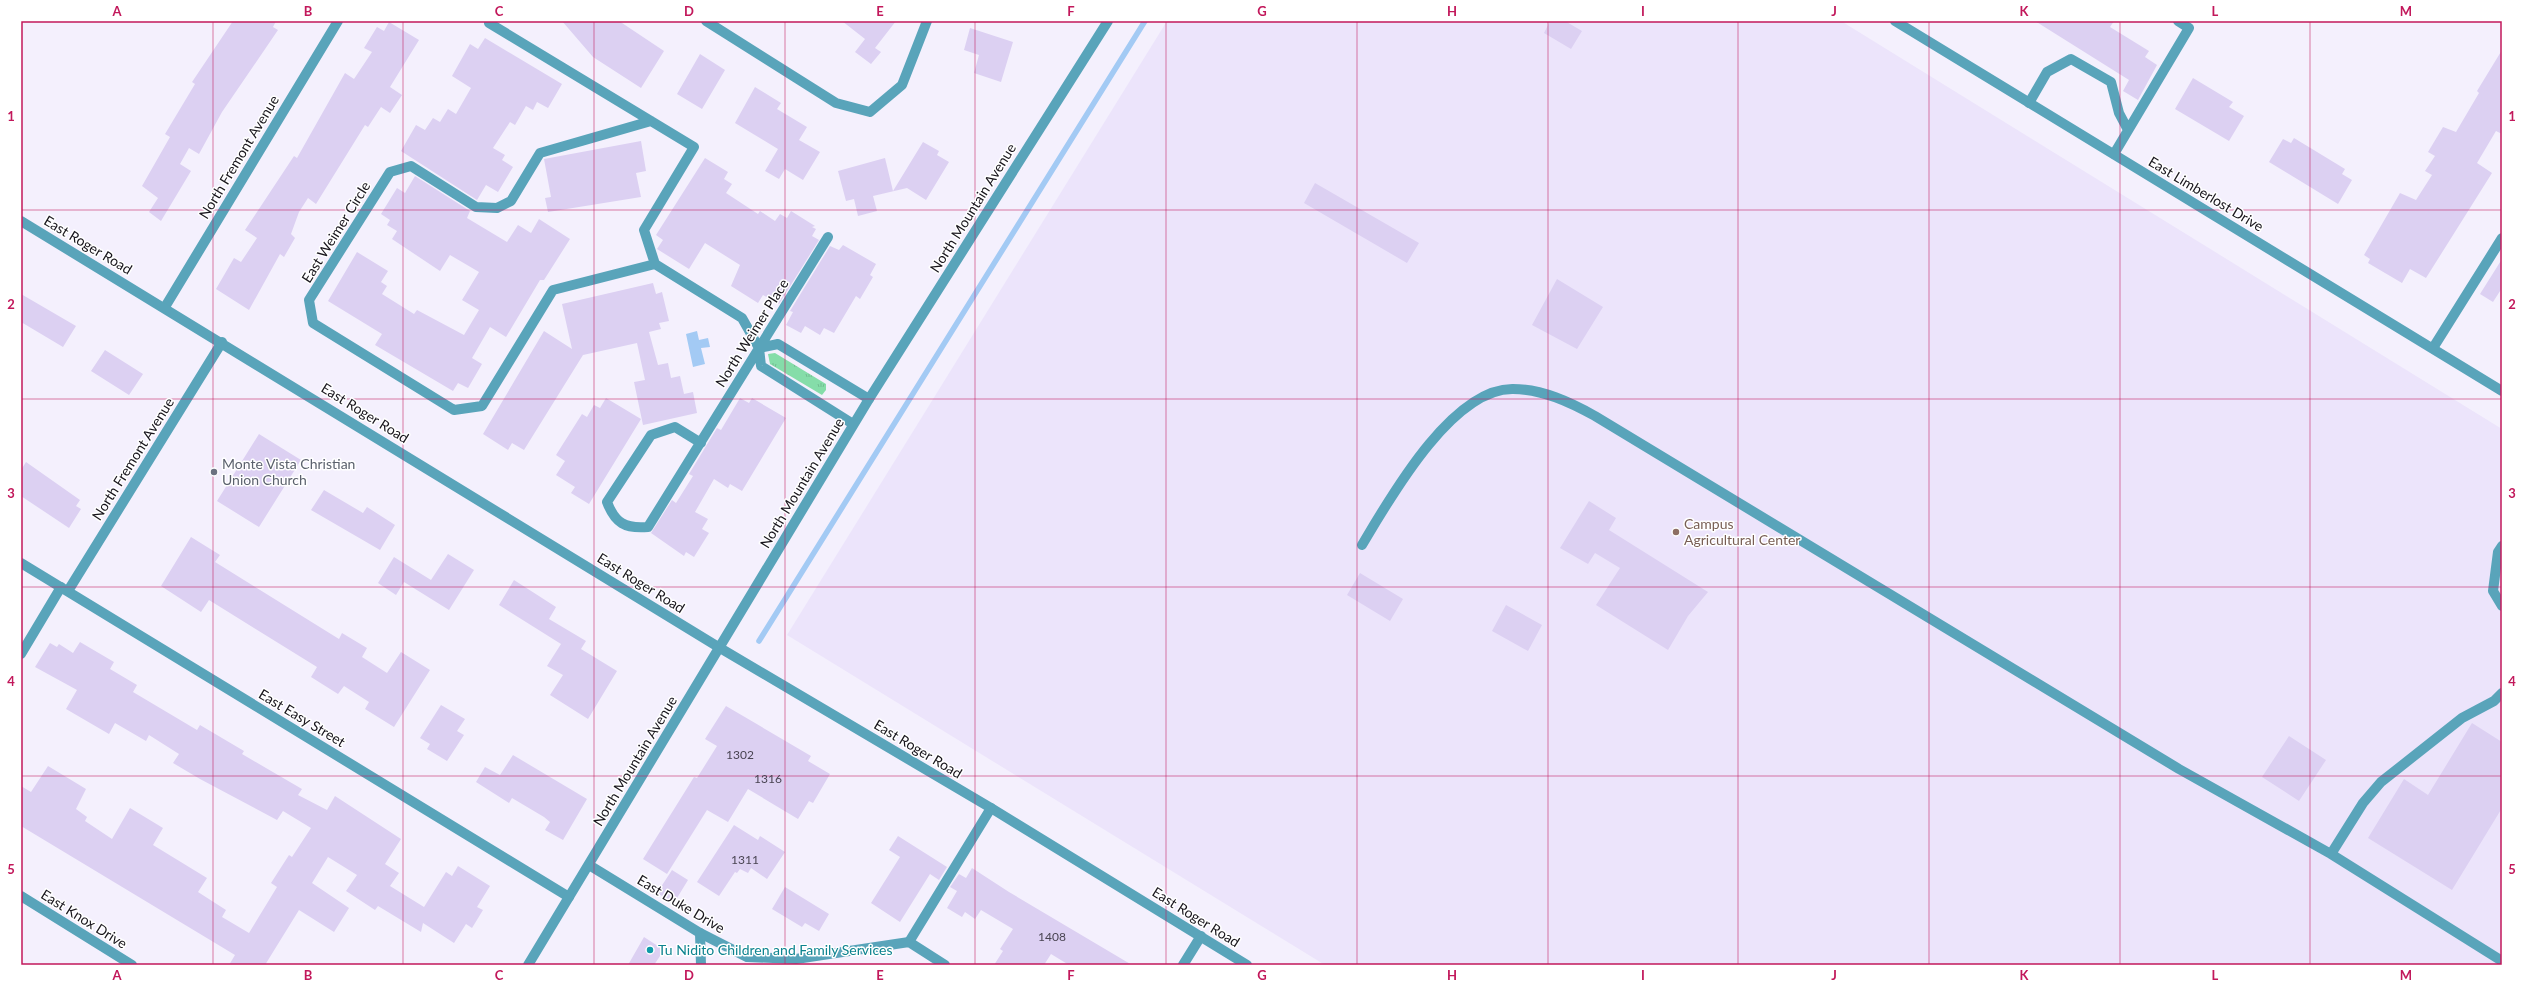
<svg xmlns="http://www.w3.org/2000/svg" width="2523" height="986" viewBox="0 0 2523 986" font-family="Lato,sans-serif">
	<defs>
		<pattern id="grass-tufts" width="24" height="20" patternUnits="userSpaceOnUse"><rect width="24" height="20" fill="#85dda9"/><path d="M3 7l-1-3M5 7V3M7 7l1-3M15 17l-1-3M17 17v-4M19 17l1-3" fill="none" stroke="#72bd91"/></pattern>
	</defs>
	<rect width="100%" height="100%" fill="#f4f0fd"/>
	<path fill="#ece4fb" d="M1167 21H1841L2502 429V965H1325L787 635Z"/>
	<path fill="url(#grass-tufts)" d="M775 353 826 384V390L822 395 770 364 768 354Z"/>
	<path fill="#a3caf4" d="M697 331 699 340 708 338 710 347 701 348 705 364 693 367 686 334Z"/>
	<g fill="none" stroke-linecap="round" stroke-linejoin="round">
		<path stroke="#a3caf4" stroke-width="5.5" d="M759 641 1145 21"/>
	</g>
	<path fill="#dcd0f2" d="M233 21H276L273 27 278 30 222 112 199 154 189 148 180 164 191 171 161 221 149 212 158 198 142 186 170 137 165 134 195 84 192 82Z
		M562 21H619L664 51 641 88 593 57Z
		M842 21H896L875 48 881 52 871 64 855 52 865 39Z
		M1550 21H1565L1582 31 1571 49 1544 33Z
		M2035 21H2114L2110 27 2149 51 2145 57 2157 65 2138 100 2123 91 2129 80Z
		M389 22 419 40 390 87 402 95 390 113 381 107 368 127 365 125 316 204 308 198 299 212 291 234 295 238 284 257 280 254 249 310 216 289 234 258 241 262 257 238 245 230 294 156 297 158 345 73 354 79 372 52 364 48 377 27 384 31Z
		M970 28 1013 42 1001 82 974 73 979 55 964 50Z
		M485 38 562 84 548 108 537 102 533 110 526 106 515 125 510 122 493 148 505 155 502 160 513 167 498 192 486 185 477 200 401 151 416 125 425 130 433 118 440 122 448 109 456 114 471 88 452 76 470 44 478 49Z
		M2502 50V134L2496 131 2477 163 2492 173 2426 278 2410 269 2402 283 2368 263 2370 259 2364 255 2400 193 2416 200 2432 175 2425 171 2435 156 2428 152 2443 127 2456 132 2479 93 2477 91Z
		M700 54 725 70 702 109 677 94Z
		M2193 78 2233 102 2229 107 2244 116 2229 141 2175 109Z
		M755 87 781 103 777 109 807 127 799 140 820 152 803 180 785 169 779 179 765 171 778 149 735 123Z
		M2294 138 2345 169 2342 174 2352 180 2338 204 2269 162 2283 139 2291 143Z
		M641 141 646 171 636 173 641 197 548 212 545 198 551 197 544 159Z
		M923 142 939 151 937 155 949 162 926 200 907 188 873 196 877 211 858 216 854 199 846 201 838 171 885 158 893 191Z
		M705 158 728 172 724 179 732 184 726 193 758 214 760 211 775 221 780 214 787 218 791 211 815 226 812 227 816 229 812 236 819 240 779 304 763 295 758 303 731 286 740 265 705 243 689 269 657 249 663 240 656 235Z
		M415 176 470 211 467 218 507 242 518 225 531 233 539 219 570 239 544 280H540L506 337 490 327 472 358 482 364 468 388 458 383 453 391 375 345 382 334 328 301 357 252 388 271 381 282 387 286 382 294 414 314 417 310 464 335 479 310 462 300 479 272 450 255 440 271 392 239 397 231 387 225 390 220 381 214 397 188 405 193Z
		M1315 183 1419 243 1407 263 1304 203Z
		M843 245 876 264 870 275 873 277 860 299 856 296 834 333 824 328 820 335 805 326 801 333 786 325 793 312 790 311 830 246 839 250Z
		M2502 259V288L2493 302 2480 294Z
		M1557 279 1603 307 1577 349 1532 325Z
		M653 283 656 294 662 292 669 321 659 323 661 329 649 332 658 365 668 363 671 378 680 376 684 394 693 392 697 413 643 425 634 382 645 380 637 343 583 355 524 450 512 443 508 450 483 434 544 331 572 349 562 304Z
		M21 294 76 326 63 347 21 322Z
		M105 350 143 374 129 395 91 371Z
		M606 398 641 419 589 504 571 493 575 487 556 475 565 461 556 455 582 414 587 417 594 405 600 408Z
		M740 398 749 403 752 398 786 418 742 491 730 484 728 488 714 479 695 512 708 519 702 529 709 533 694 557 686 552 684 556 651 533 672 500 676 503 693 476 689 474 717 428 721 430Z
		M259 434 301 460 259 527 217 501Z
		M26 462 80 500 76 506 81 509 69 528 21 496V470Z
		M324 490 363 513 367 507 395 525 380 550 311 510Z
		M1589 501 1616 518 1609 530 1708 592 1688 616 1668 650 1596 605 1620 568 1595 553 1588 564 1560 548Z
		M191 537 220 555 215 562 339 639 342 633 367 648 362 657 387 673 401 652 430 670 394 727 365 709 369 702 344 686 338 694 311 677 317 667 209 600 201 612 161 586Z
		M448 554 474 570 449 610 404 582 396 595 378 583 394 557 431 580Z
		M1360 573 1403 599 1390 621 1347 595Z
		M514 580 556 607 549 619 586 641 581 649 617 671 588 719 550 695 563 675 547 666 561 644 499 605Z
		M1506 605 1542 625 1528 651 1492 631Z
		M80 642 114 662 110 669 137 685 133 692 197 730 200 725 244 751 242 754 302 789 298 795 327 810 335 796 401 839 385 864 399 873 390 886 424 907 446 872 452 876 458 866 490 886 477 907 483 910 472 928 466 924 454 943 423 923 421 932 378 906 375 910 346 891 357 875 328 857 312 883 349 908 334 932 299 910 265 965H229L235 955 21 826V786L31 792 48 766 86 789 76 809 87 817 85 821 112 839 130 808 163 828 153 845 207 878 198 892 226 910 222 917 249 933 277 887 271 883 289 855 292 857 311 828 283 811 277 820 200 779 173 763 179 754 149 735 146 741 115 723 109 734 66 709 77 690 35 667 50 643 57 647 59 644 73 653Z
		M441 705 465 719 457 731 464 735 447 761 427 749 430 744 420 738Z
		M726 706 811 756 808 761 830 774 813 803 809 801 798 819 748 789 728 822 707 810 667 874 643 859 694 777 697 778 717 746 705 739Z
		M2472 723 2502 742V808L2452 890 2368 838 2404 779 2428 795Z
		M2289 736 2326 760 2299 801 2262 777Z
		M513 755 587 799 563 840 545 830 550 822 544 817 512 798 509 803 476 782 485 767 500 775Z
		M734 825 758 840 760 836 785 852 767 879 751 868 748 873 740 869 737 873 735 872 719 896 697 882Z
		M898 836 947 867 939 880 930 874 900 922 871 903 900 857 889 850Z
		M972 868 1009 892 1132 965H1069L1051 954 1044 965H994L1003 951 1000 949 1013 929 981 910 975 919 965 912 962 917 947 908 957 891 950 887 959 874 966 878Z
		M672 870 688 880 674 903 657 893Z
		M785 887 829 914 819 931 805 923 802 927 772 909Z
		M644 937 664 950 654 965H628Z"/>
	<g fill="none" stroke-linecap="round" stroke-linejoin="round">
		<path stroke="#59a4ba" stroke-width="10" d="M2029 103 2047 72 2071 59 2111 82 2119 113 2128 130
			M2114 154 2189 28 2178 21
			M2433 348 2502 238
			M1362 545C1390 498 1452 388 1513 389 1542 389 1570 402 1595 416L2179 769 2331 854
			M2502 546 2498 552 2493 591 2502 606
			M21 654 61 587
			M2502 693 2494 701 2462 718 2381 782 2363 803 2331 854 2502 961
			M700 933 701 965
			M909 942 991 808"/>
		<path stroke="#59a4ba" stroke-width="10" d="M706 21 836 103 870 112 902 85 927 21
			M1895 21 2502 391
			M489 23 694 147 644 230 655 264 742 318 759 348 761 366 853 424
			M651 121 540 153 511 201 497 208 476 207 411 166 390 172 309 300 313 323 454 410 482 406 553 290 655 264
			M165 307 338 21
			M759 348 778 344 869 399
			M701 443 675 427 651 435 607 502C615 523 625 529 648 527L828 237
			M21 563 569 897
			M68 591 222 342
			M589 865 700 933 747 957 796 959 909 942 945 965
			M21 896 132 965
			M1183 965 1201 936"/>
		<path stroke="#59a4ba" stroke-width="10" d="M21 221 720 648 991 808 1247 965
			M528 965 869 399 1108 21"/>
	</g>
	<path fill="none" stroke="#c2185b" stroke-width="1" stroke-opacity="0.55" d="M213 21V965M403 21V965M594 21V965M785 21V965M975 21V965M1166 21V965M1357 21V965M1548 21V965M1738 21V965M1929 21V965M2120 21V965M2310 21V965M21 210H2502M21 399H2502M21 587H2502M21 776H2502"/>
	<circle fill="#6b7280" stroke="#fff" stroke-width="1.5" cx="214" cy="472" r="4"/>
	<circle fill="#8d6e63" stroke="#fff" stroke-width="1.5" cx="1676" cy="532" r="4"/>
	<circle fill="#0f9aa8" stroke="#fff" stroke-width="1.5" cx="650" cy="950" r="4"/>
	<g text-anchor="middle" stroke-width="3" stroke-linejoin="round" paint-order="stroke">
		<g font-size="12" fill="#494452">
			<text x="740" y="759">1302</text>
			<text x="768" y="783">1316</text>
			<text x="745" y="864">1311</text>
			<text x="1052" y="941">1408</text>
		</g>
		<g font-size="14" fill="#18151c" stroke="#fff">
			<text transform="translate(239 157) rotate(-59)" y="5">North Fremont Avenue</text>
			<text transform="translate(2206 194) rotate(31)" y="5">East Limberlost Drive</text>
			<text transform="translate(973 208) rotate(-58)" y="5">North Mountain Avenue</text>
			<text transform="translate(336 232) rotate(-58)" y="5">East Weimer Circle</text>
			<text transform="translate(88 245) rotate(31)" y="5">East Roger Road</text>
			<text transform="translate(752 333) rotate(-58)" y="5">North Weimer Place</text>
			<text transform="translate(365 413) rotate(32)" y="5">East Roger Road</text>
			<text transform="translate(133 459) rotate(-58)" y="5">North Fremont Avenue</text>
			<text transform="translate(802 483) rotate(-59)" y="5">North Mountain Avenue</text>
			<text transform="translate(641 583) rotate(32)" y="5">East Roger Road</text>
			<text transform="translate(302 718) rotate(31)" y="5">East Easy Street</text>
			<text transform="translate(918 749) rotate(31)" y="5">East Roger Road</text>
			<text transform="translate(635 761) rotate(-59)" y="5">North Mountain Avenue</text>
			<text transform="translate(681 904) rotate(31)" y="5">East Duke Drive</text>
			<text transform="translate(1196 917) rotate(32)" y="5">East Roger Road</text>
			<text transform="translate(84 919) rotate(32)" y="5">East Knox Drive</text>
		</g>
		<g font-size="14" fill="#5b616d" stroke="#fff" text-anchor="start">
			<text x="222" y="469">Monte Vista Christian<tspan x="222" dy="16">Union Church</tspan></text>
		</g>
		<g font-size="14" fill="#785e54" stroke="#fff" text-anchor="start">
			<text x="1684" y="529">Campus<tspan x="1684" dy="16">Agricultural Center</tspan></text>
		</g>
		<g font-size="14" fill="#0d838f" stroke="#fff" text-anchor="start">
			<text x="658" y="955">Tu Nidito Children and Family Services</text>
		</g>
	</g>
	<rect width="2523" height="986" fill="none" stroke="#ffffff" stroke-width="44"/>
	<rect x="22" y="22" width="2479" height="942" fill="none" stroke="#c2185b" stroke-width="1.5"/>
	<g font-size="13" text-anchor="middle" font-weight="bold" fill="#c2185b">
		<text x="117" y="16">A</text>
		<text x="308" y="16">B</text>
		<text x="499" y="16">C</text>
		<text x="689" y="16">D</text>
		<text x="880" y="16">E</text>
		<text x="1071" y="16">F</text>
		<text x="1262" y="16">G</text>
		<text x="1452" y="16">H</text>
		<text x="1643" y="16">I</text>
		<text x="1834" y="16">J</text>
		<text x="2024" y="16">K</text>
		<text x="2215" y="16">L</text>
		<text x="2406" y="16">M</text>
		<text x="11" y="121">1</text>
		<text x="2512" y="121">1</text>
		<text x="11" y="309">2</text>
		<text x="2512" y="309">2</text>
		<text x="11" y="498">3</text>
		<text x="2512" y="498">3</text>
		<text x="11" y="686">4</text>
		<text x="2512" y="686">4</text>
		<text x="11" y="874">5</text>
		<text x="2512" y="874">5</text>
		<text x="117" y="980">A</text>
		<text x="308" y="980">B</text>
		<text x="499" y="980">C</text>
		<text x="689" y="980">D</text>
		<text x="880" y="980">E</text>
		<text x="1071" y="980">F</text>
		<text x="1262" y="980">G</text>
		<text x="1452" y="980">H</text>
		<text x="1643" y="980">I</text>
		<text x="1834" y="980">J</text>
		<text x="2024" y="980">K</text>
		<text x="2215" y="980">L</text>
		<text x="2406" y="980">M</text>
	</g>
</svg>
